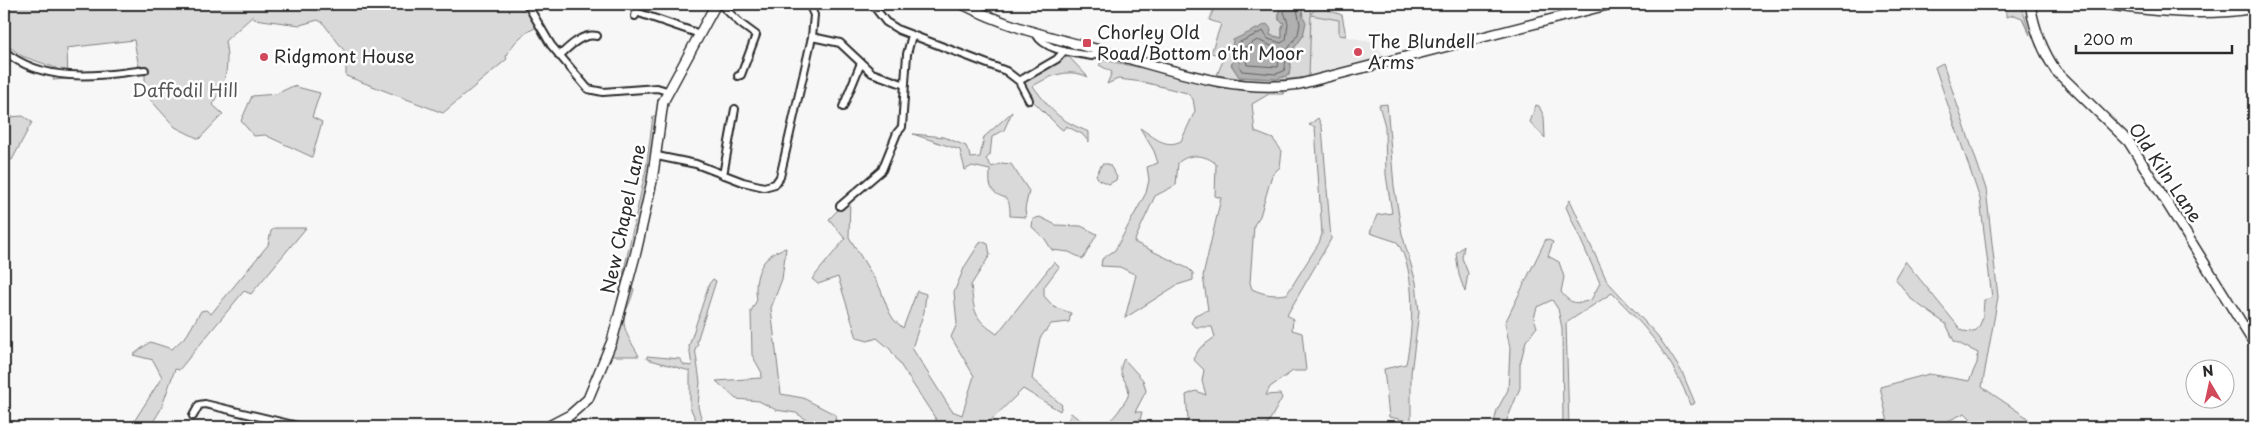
<svg xmlns="http://www.w3.org/2000/svg" width="2258" height="431" viewBox="0 0 2258 431" font-family="'Playpen Sans',sans-serif">
	<rect width="100%" height="100%" fill="#f7f7f7"/>
	<filter id="ink" filterUnits="userSpaceOnUse"><feTurbulence type="fractalNoise" baseFrequency=".02" numOctaves="2"/><feDisplacementMap in="SourceGraphic" scale="10" xChannelSelector="R" yChannelSelector="G"/><feConvolveMatrix kernelMatrix="1 2 1 2 8 2 1 2 1" color-interpolation-filters="sRGB"/></filter>
	<g filter="url(#ink)">
		<path fill="#e8e8e8" d="M1310 15 1339 20V35L1373 42 1384 56 1309 77Z"/>
		<path fill="#d9d9d9" stroke="#828282" d="M4 4H523L537 27C521 35 514 41 506 57L507 59 443 113 346 76V53L323 23 318 20 300 25 254 19 253 16 225 41C228 57 228 71 222 86 220 93 215 98 213 105L223 114 199 139 175 127 148 97 145 87V68H139L134 40 67 48 68 79 53 80 56 68 22 56 4 43Z
			M1216 4H1282L1279 11V20L1284 23 1282 27V38L1270 35 1235 58 1236 60 1231 65 1240 77 1277 79 1289 75 1292 51 1303 36 1302 6 1297 4H1309L1311 14 1317 6 1342 15 1346 36 1339 35V20L1311 15 1309 77 1263 82 1217 75 1225 56 1211 53 1221 24 1209 20Z
			M2006 4H2021L2030 35 2022 18 2014 15 2006 17Z
			M1069 57 1088 77C1069 68 1051 75 1033 86 1053 113 1059 120 1089 132V142L1082 134 1066 126 1063 130 1060 128 1030 98 1033 96 1022 84 1063 58Z
			M1103 60 1252 90H1281L1284 94H1269L1252 104 1255 132 1273 139 1282 151 1280 167 1272 175 1260 216 1254 225 1250 283 1252 289C1265 295 1274 296 1287 294L1319 243 1322 234 1315 127 1309 125 1318 118 1322 127 1331 239 1287 315 1293 319 1292 330 1302 333 1306 371H1293L1270 387 1266 395 1280 394 1282 398 1266 427H1181L1188 420 1186 395 1196 391 1206 395 1202 381 1204 370 1193 359 1200 348 1215 337 1212 327H1196L1191 323 1195 315 1208 310 1203 276 1221 198 1215 196 1216 164C1206 154 1188 153 1178 163L1176 185 1155 196 1134 242 1189 269 1193 273V280L1177 285 1125 318 1136 275 1120 267 1101 266 1102 259 1115 250 1146 193 1149 180 1147 167 1158 163 1154 151 1140 128C1154 137 1165 149 1181 141L1195 111 1193 99 1187 93 1143 82 1118 79 1107 84 1112 72 1099 65Z
			M1943 63 1986 189 1998 297 1982 387 2025 416 2036 427H1979L1965 413 1935 427H1889L1880 387 1929 374 1969 381 1977 363 1978 353 1954 341 1946 324 1911 299 1895 278 1905 261 1962 331 1974 332C1984 324 1983 312 1984 300L1992 298 1980 199 1935 67Z
			M293 86 320 93 312 117 322 122 312 157 265 135 254 136 241 121 252 96 276 94Z
			M1387 104 1394 186 1402 234 1416 282 1419 312 1411 373V427H1408V421L1389 417 1384 369 1406 364C1413 331 1417 271 1397 242L1370 233 1377 215 1392 213 1386 175 1385 126 1379 105Z
			M1536 105 1539 106 1544 117 1545 138 1530 122Z
			M6 106 9 117 23 116 32 122 12 160 4 158V107Z
			M1012 112 1004 130 992 137 990 155 986 159 992 167 1002 163 1011 164 1029 191 1025 209 1026 217 1010 216C1011 189 999 203 991 187 989 182 990 175 990 170L972 166 965 170 960 150 913 134 944 137 966 146 971 158 980 157 984 137Z
			M653 116H657C650 186 632 253 613 321L646 169Z
			M1102 164H1109L1117 177 1116 180 1109 184 1099 180 1096 175Z
			M850 198 849 237 880 288 889 312 894 320 903 328 917 291 926 294 924 312 912 348 952 411 962 415 974 376 951 337 957 324 954 292 965 266 981 241 988 244 990 255 971 285C974 312 974 319 997 334L1054 262 1059 267 1044 287V296L1054 307 1071 313 1069 322 1051 324 1040 338 1032 379 1062 405 1060 411 1023 389 984 427H941L890 349 877 338 868 341 857 338 838 277 818 284 812 279 845 239 829 219Z
			M1570 200 1607 281 1657 335 1669 352 1682 372 1695 403 1690 405C1675 360 1645 326 1612 293L1566 323 1569 427H1563L1562 328 1558 309 1552 300 1537 307 1534 318 1537 327 1526 341 1520 364V388L1504 427H1493L1497 410 1508 390 1510 348 1505 323 1546 239 1553 242 1548 256 1559 262 1564 277 1561 292C1571 305 1577 304 1591 300L1600 283 1566 207Z
			M1040 217 1056 225 1081 226 1097 234 1083 259 1069 252 1052 250 1045 239 1032 227 1033 219Z
			M275 228H306L251 294 244 291 179 370 175 369 161 409 150 427H128L135 420 162 377 153 360 133 355 150 342 172 349 187 335 201 311 206 310 211 314 268 245 271 231Z
			M1464 246 1462 258 1468 273 1465 292 1459 275 1456 253Z
			M786 248 782 279 771 308 781 394 803 398 836 415 835 427H818L796 413 776 410 759 401 736 399 716 381 761 378 762 373 752 355 751 311 757 300C753 277 761 254 786 248Z
			M713 279 716 281 697 341 698 346 695 348 700 382 698 407 704 427H699L690 407V371L647 359V356L680 359 684 365 692 366 689 346 709 284Z
			M629 286 634 289C632 298 629 304 626 311 619 328 632 342 639 356H607Z
			M1124 359 1143 380 1146 391 1135 412H1142L1140 420 1132 422 1131 427H1069L1067 424 1071 413C1091 430 1105 431 1120 409 1122 405 1127 400 1128 396 1132 382 1114 377 1124 359Z"/>
		<path fill="#b0b0b0" stroke="#7b7b7b" d="M1282 4H1297L1302 6 1303 18 1306 22 1303 36 1292 51 1289 75 1277 79 1239 77 1231 64 1236 60 1231 57 1233 40 1267 24 1271 29 1270 35 1282 38V27L1284 23 1279 20V11Z"/>
		<g fill="none" stroke-linecap="round" stroke-linejoin="round">
			<path stroke="#606060" stroke-width="1" d="M1286 4 1284 12 1288 23 1286 40 1281 43 1268 39 1263 31 1238 43 1237 53 1241 60 1239 66 1242 71 1276 74 1284 71 1288 49 1298 34 1300 24 1296 4
				M1258 40 1280 50 1278 67 1247 65 1244 48Z"/>
			<g stroke="#2b2b2b" stroke-width="10">
				<path id="street" d="M527 4 551 45 588 89 603 92 657 88 667 91
					M720 4 741 24 756 35 741 75 738 76
					M872 4 886 22 899 30 1006 71 1019 81 1029 100
					M636 12 700 34
					M635 16 639 4
					M1036 34C1045 51 1074 53 1092 56L1101 51
					M812 37 840 43 872 73 905 85
					M4 51C44 84 97 76 145 70
					M559 56C570 46 582 33 597 36
					M1019 81 1057 59 1064 51
					M843 107 861 63
					M657 156 696 164 743 182 764 187 775 184 780 177 812 37 814 15 809 4
					M723 175 735 109
					M840 206 882 170 897 133 902 127 907 54 912 35
					M193 416 199 405 205 404 302 427"/>
			</g>
			<g stroke="#2b2b2b" stroke-width="12">
				<path id="secondary" d="M962 4C1009 28 1055 38 1106 52 1168 69 1235 94 1300 84L1611 4
					M2030 4C2034 29 2042 50 2056 71L2129 142 2254 343
					M2103 4C2152 11 2206 17 2254 8
					M547 427 570 415 588 399 612 341 636 252 652 181 663 102 716 4"/>
			</g>
			<use href="#street" stroke="#fff" stroke-width="6"/>
			<use href="#secondary" stroke="#fff" stroke-width="9"/>
		</g>
	</g>
	<g fill="#d1495b" stroke="#fff" stroke-width="2">
		<rect x="1082" y="38" width="10" height="10" rx="2.5"/>
		<circle cx="1358" cy="52" r="5"/>
		<circle cx="264" cy="57" r="5"/>
	</g>
	<g text-anchor="middle" stroke-width="5" stroke-linejoin="round" paint-order="stroke">
		<g font-size="18" fill="#2b2b2b" stroke="#fff" text-anchor="start">
			<text x="1097" y="39">Chorley Old<tspan x="1097" dy="21">Road/Bottom o'th' Moor</tspan></text>
			<text x="1368" y="48">The Blundell<tspan x="1368" dy="21">Arms</tspan></text>
			<text x="274" y="63">Ridgmont House</text>
		</g>
		<g font-size="18" fill="#565656" stroke="#fff">
			<text x="185" y="97">Daffodil Hill</text>
		</g>
		<g font-size="18" fill="#2b2b2b" stroke="#fff">
			<text transform="translate(2165 173) rotate(56)" y="6">Old Kiln Lane</text>
			<text transform="translate(624 219) rotate(-78)" y="6">New Chapel Lane</text>
		</g>
	</g>
	<rect width="2258" height="431" fill="none" stroke="#fff" stroke-width="20"/>
	<rect x="10" y="10" width="2238" height="411" fill="none" stroke="#2b2b2b" stroke-width="2" filter="url(#ink)"/>
	<g transform="translate(2210 384) rotate(351)"><circle r="24" fill="#ffffff" stroke="#aaaaaa"/>
	<path d="M0-4L9 19L0 12L-9 19Z" fill="#d1495b"/>
	<text y="-8" font-size="14" font-weight="bold" text-anchor="middle" fill="#2b2b2b">N</text>
	</g>
	<path d="M2076 45v8h156v-8" fill="none" stroke="#2b2b2b" stroke-width="2.5"/>
	<text x="2083" y="45" font-size="15" fill="#2b2b2b" stroke="#ffffff" stroke-width="4" paint-order="stroke">200 m</text>
</svg>
